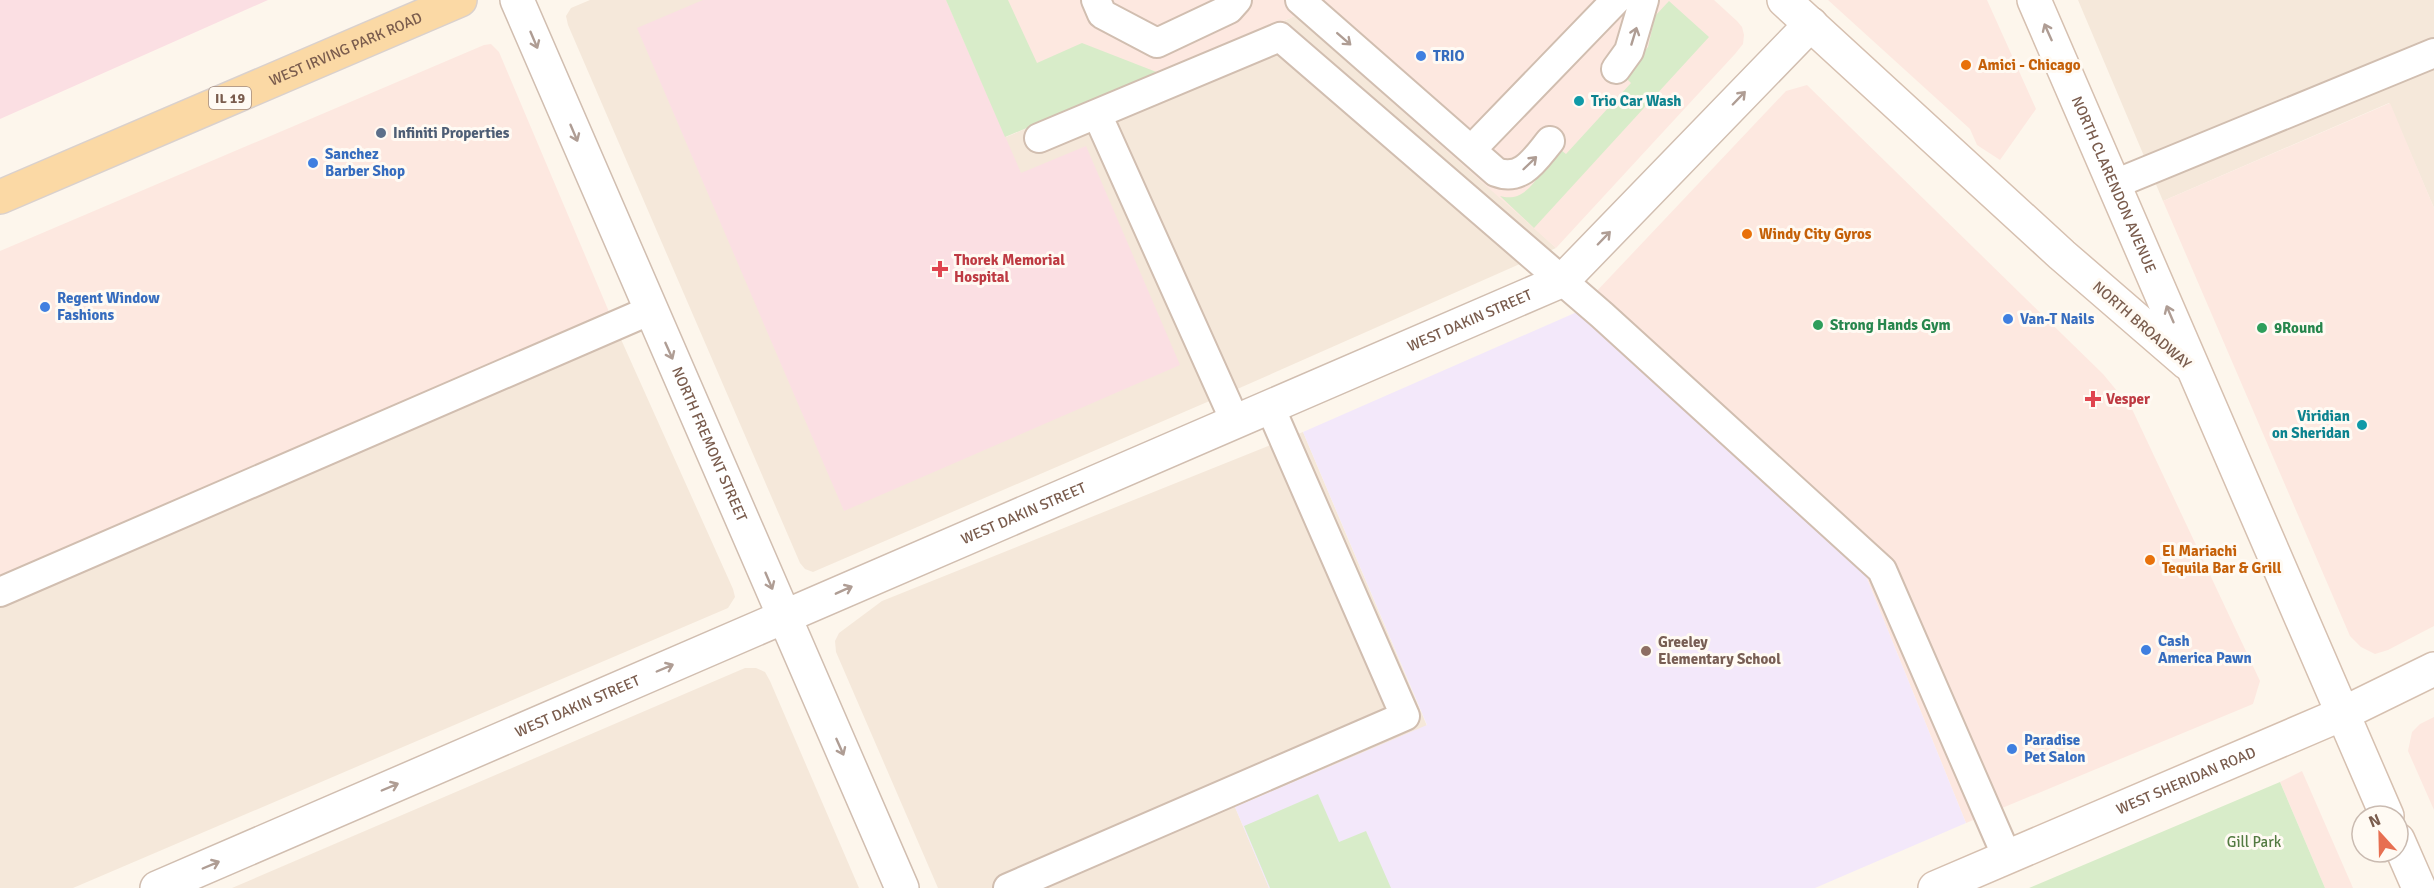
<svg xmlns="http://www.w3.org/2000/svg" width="2434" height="888" viewBox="0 0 2434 888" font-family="Signika,sans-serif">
	<rect width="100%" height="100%" fill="#fdf6ec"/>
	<path fill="#f5e8da" d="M590 0H946L1006 137 1295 16 1461 160 1556 248 1235 390 813 572 805 569 800 563 568 25 566 16 571 8Z
		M2078 0H2434V208L2389 103 2163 201Z
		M615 326 733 589 735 597 728 608 73 888H0V592Z
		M1303 432 1427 726 1235 807 1269 888H938L836 652 835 641 839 633 882 601Z
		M745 668H756L765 672 770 681 859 888H232Z"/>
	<path fill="#fde8e0" d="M947 0H1714L1737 21 1742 27 1744 35 1743 44 1735 54 1556 248 1295 16 1005 137Z
		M1828 0H1987L2036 109 2000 160 1977 145 1970 129Z
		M491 44 499 52 615 326 0 592V251L484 45Z
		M1807 85 2103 374 2132 409 2260 681 2253 704 1966 823 1866 576 1577 312 1786 91Z
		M2390 103 2434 208V626L2388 650 2375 654 2361 647 2350 636 2163 201Z
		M2434 717V810L2408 751 2412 732 2420 724Z
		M2302 771 2353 888H2325L2280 782Z"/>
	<path fill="#f3e8fa" d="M1577 312 1866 576 1966 823 1815 888H1269L1235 807 1427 725 1303 432Z"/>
	<path fill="#fbdfe3" d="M0 0H268L0 119Z
		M703 0H946L1021 173 1086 146 1180 365 844 511 637 28Z"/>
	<path fill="#d8ecc9" d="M946 0H1008L1037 63 1082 43 1159 73 1005 137Z
		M1669 1 1709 37 1534 228 1500 196C1529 205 1543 167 1557 147L1566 154 1631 83 1624 76 1648 47 1655 16Z
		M2280 782 2325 888H2029Z
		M1318 794 1339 842 1366 831 1391 888H1270L1244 826Z"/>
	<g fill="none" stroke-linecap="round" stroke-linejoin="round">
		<g stroke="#d1beb0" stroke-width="32">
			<path id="lane" d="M1096 0 1102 14 1157 43 1229 9 1237 0
				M1300 0 1496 172C1522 182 1535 159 1550 141
				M1616 69 1629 51 1644 0
				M1097 114 1235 421
				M1039 138 1280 37 1602 315 1882 570 2007 857
				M1471 150 1616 0
				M2115 184 2434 53
				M0 592 651 310
				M1008 888 1405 716 1270 407"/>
		</g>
		<g stroke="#d1beb0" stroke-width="36">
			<g id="street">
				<path id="s1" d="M517 0 902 888"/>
				<path id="s2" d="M157 888 1563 280 1811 24"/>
			</g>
		</g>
		<g stroke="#d6c0b0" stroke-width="36">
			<g id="secondary">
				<path d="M1784 0 2062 255 2187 363"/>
				<path id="s3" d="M2034 0 2387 816"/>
				<path d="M2398 840 2419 888"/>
				<path id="s4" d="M1935 888 2342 714 2434 669"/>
			</g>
		</g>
		<g stroke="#dad1cd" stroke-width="36">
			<g id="primary">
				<path id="s5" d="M0 197 460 0"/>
			</g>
		</g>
		<use href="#lane" stroke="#fff" stroke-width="28"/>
		<use href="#street" stroke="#fff" stroke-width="33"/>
		<use href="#secondary" stroke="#fff" stroke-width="33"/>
		<use href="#primary" stroke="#fbd9a5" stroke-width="33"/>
	</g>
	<defs><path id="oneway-shaft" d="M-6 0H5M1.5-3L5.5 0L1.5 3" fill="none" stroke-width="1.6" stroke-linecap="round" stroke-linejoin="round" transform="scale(1.5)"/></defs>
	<g stroke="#af9d94">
		<use href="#oneway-shaft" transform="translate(2048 32) rotate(-114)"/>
		<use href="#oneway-shaft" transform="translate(1634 36) rotate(-73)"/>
		<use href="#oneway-shaft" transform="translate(1344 39) rotate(41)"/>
		<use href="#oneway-shaft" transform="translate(534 40) rotate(67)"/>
		<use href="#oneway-shaft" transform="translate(1739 98) rotate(-46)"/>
		<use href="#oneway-shaft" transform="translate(574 133) rotate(67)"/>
		<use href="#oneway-shaft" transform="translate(1530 163) rotate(-44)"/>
		<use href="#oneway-shaft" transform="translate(1604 238) rotate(-46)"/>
		<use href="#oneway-shaft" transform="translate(2170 314) rotate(-113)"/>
		<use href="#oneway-shaft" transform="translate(669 351) rotate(66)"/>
		<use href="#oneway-shaft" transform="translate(769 581) rotate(67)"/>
		<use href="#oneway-shaft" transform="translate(844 590) rotate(-24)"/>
		<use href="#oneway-shaft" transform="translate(665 668) rotate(-23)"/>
		<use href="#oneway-shaft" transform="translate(840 747) rotate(66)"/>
		<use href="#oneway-shaft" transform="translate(390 787) rotate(-23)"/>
		<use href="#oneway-shaft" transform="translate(211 865) rotate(-23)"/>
	</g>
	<g fill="#3f7fe0" stroke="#fffaf3" stroke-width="2">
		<circle cx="1421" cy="56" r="6"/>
		<circle cx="313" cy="163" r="6"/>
		<circle cx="45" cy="307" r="6"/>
		<circle cx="2008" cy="319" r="6"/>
		<circle cx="2146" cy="650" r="6"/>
		<circle cx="2012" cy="749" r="6"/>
	</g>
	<g fill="#e8710a" stroke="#fffaf3" stroke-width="2">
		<circle cx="1966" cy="65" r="6"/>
		<circle cx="1747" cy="234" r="6"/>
		<circle cx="2150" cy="560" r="6"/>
	</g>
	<g fill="#0f9aa8" stroke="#fffaf3" stroke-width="2">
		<circle cx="1579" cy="101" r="6"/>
		<circle cx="2362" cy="425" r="6"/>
	</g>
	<circle fill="#5c6f8a" stroke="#fffaf3" stroke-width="2" cx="381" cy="133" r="6"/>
	<g fill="#e0444e" stroke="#fffaf3" stroke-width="2">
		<path d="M937 260h6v6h6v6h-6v6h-6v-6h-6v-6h6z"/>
		<path d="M2090 390h6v6h6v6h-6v6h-6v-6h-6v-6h6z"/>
	</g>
	<g fill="#2e9e5b" stroke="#fffaf3" stroke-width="2">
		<circle cx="1818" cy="325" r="6"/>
		<circle cx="2262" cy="328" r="6"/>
	</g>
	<circle fill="#8d6e63" stroke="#fffaf3" stroke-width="2" cx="1646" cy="651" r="6"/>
	<g text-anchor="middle" stroke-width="6" stroke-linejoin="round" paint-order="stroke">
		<rect fill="#fffaf3" stroke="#a28b7f" stroke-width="1.5" x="209" y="87" width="42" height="22" rx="4.5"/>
		<g font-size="14" font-weight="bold" fill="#7a5c4d">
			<text x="230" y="103">IL 19</text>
		</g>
		<g font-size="15" fill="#7a5c4d" stroke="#fffaf3">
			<text dy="5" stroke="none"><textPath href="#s5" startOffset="376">WEST IRVING PARK ROAD</textPath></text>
			<text dy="5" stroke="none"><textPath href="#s3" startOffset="201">NORTH CLARENDON AVENUE</textPath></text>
			<text dy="5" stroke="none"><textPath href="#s2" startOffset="1430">WEST DAKIN STREET</textPath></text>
			<text transform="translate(2142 325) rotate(41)" y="5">NORTH BROADWAY</text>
			<text dy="5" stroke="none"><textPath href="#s1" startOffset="484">NORTH FREMONT STREET</textPath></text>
			<text dy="5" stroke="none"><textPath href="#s2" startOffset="944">WEST DAKIN STREET</textPath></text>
			<text dy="5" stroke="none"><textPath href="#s2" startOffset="458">WEST DAKIN STREET</textPath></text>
			<text dy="5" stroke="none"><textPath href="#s4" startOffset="273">WEST SHERIDAN ROAD</textPath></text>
		</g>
		<g font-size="15" font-weight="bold" fill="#366cbe" stroke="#fffaf3" text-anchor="start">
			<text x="1433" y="61">TRIO</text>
			<text x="325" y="159">Sanchez<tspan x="325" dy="17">Barber Shop</tspan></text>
			<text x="57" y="303">Regent Window<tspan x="57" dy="17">Fashions</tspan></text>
			<text x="2020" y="324">Van-T Nails</text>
			<text x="2158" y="646">Cash<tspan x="2158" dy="17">America Pawn</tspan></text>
			<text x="2024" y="745">Paradise<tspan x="2024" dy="17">Pet Salon</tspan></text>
		</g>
		<g font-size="15" font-weight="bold" fill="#c56008" stroke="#fffaf3" text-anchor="start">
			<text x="1978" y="70">Amici - Chicago</text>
			<text x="1759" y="239">Windy City Gyros</text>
			<text x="2162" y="556">El Mariachi<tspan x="2162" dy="17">Tequila Bar &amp; Grill</tspan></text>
		</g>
		<g font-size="15" font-weight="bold" fill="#0d838f" stroke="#fffaf3" text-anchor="start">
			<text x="1591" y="106">Trio Car Wash</text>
			<text x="2350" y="421" text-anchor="end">Viridian<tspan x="2350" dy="17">on Sheridan</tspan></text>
		</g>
		<g font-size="15" font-weight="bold" fill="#4e5e75" stroke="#fffaf3" text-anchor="start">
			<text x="393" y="138">Infiniti Properties</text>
		</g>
		<g font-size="15" font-weight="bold" fill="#be3a42" stroke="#fffaf3" text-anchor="start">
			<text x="954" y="265">Thorek Memorial<tspan x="954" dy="17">Hospital</tspan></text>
			<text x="2106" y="404">Vesper</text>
		</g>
		<g font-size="15" font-weight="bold" fill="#27864d" stroke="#fffaf3" text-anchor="start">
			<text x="1830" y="330">Strong Hands Gym</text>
			<text x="2274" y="333">9Round</text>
		</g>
		<g font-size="15" font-weight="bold" fill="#785e54" stroke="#fffaf3" text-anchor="start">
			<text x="1658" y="647">Greeley<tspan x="1658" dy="17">Elementary School</tspan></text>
		</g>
		<g font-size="15" fill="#537a41" stroke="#fffaf3">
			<text x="2254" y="847">Gill Park</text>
		</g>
	</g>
	<g transform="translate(2380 834) rotate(338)"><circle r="28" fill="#fffaf3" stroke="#cabbb1" stroke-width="1.5"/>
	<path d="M0-4.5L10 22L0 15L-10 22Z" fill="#e76f51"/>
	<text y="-9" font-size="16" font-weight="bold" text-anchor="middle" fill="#7a5c4d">N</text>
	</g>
</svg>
